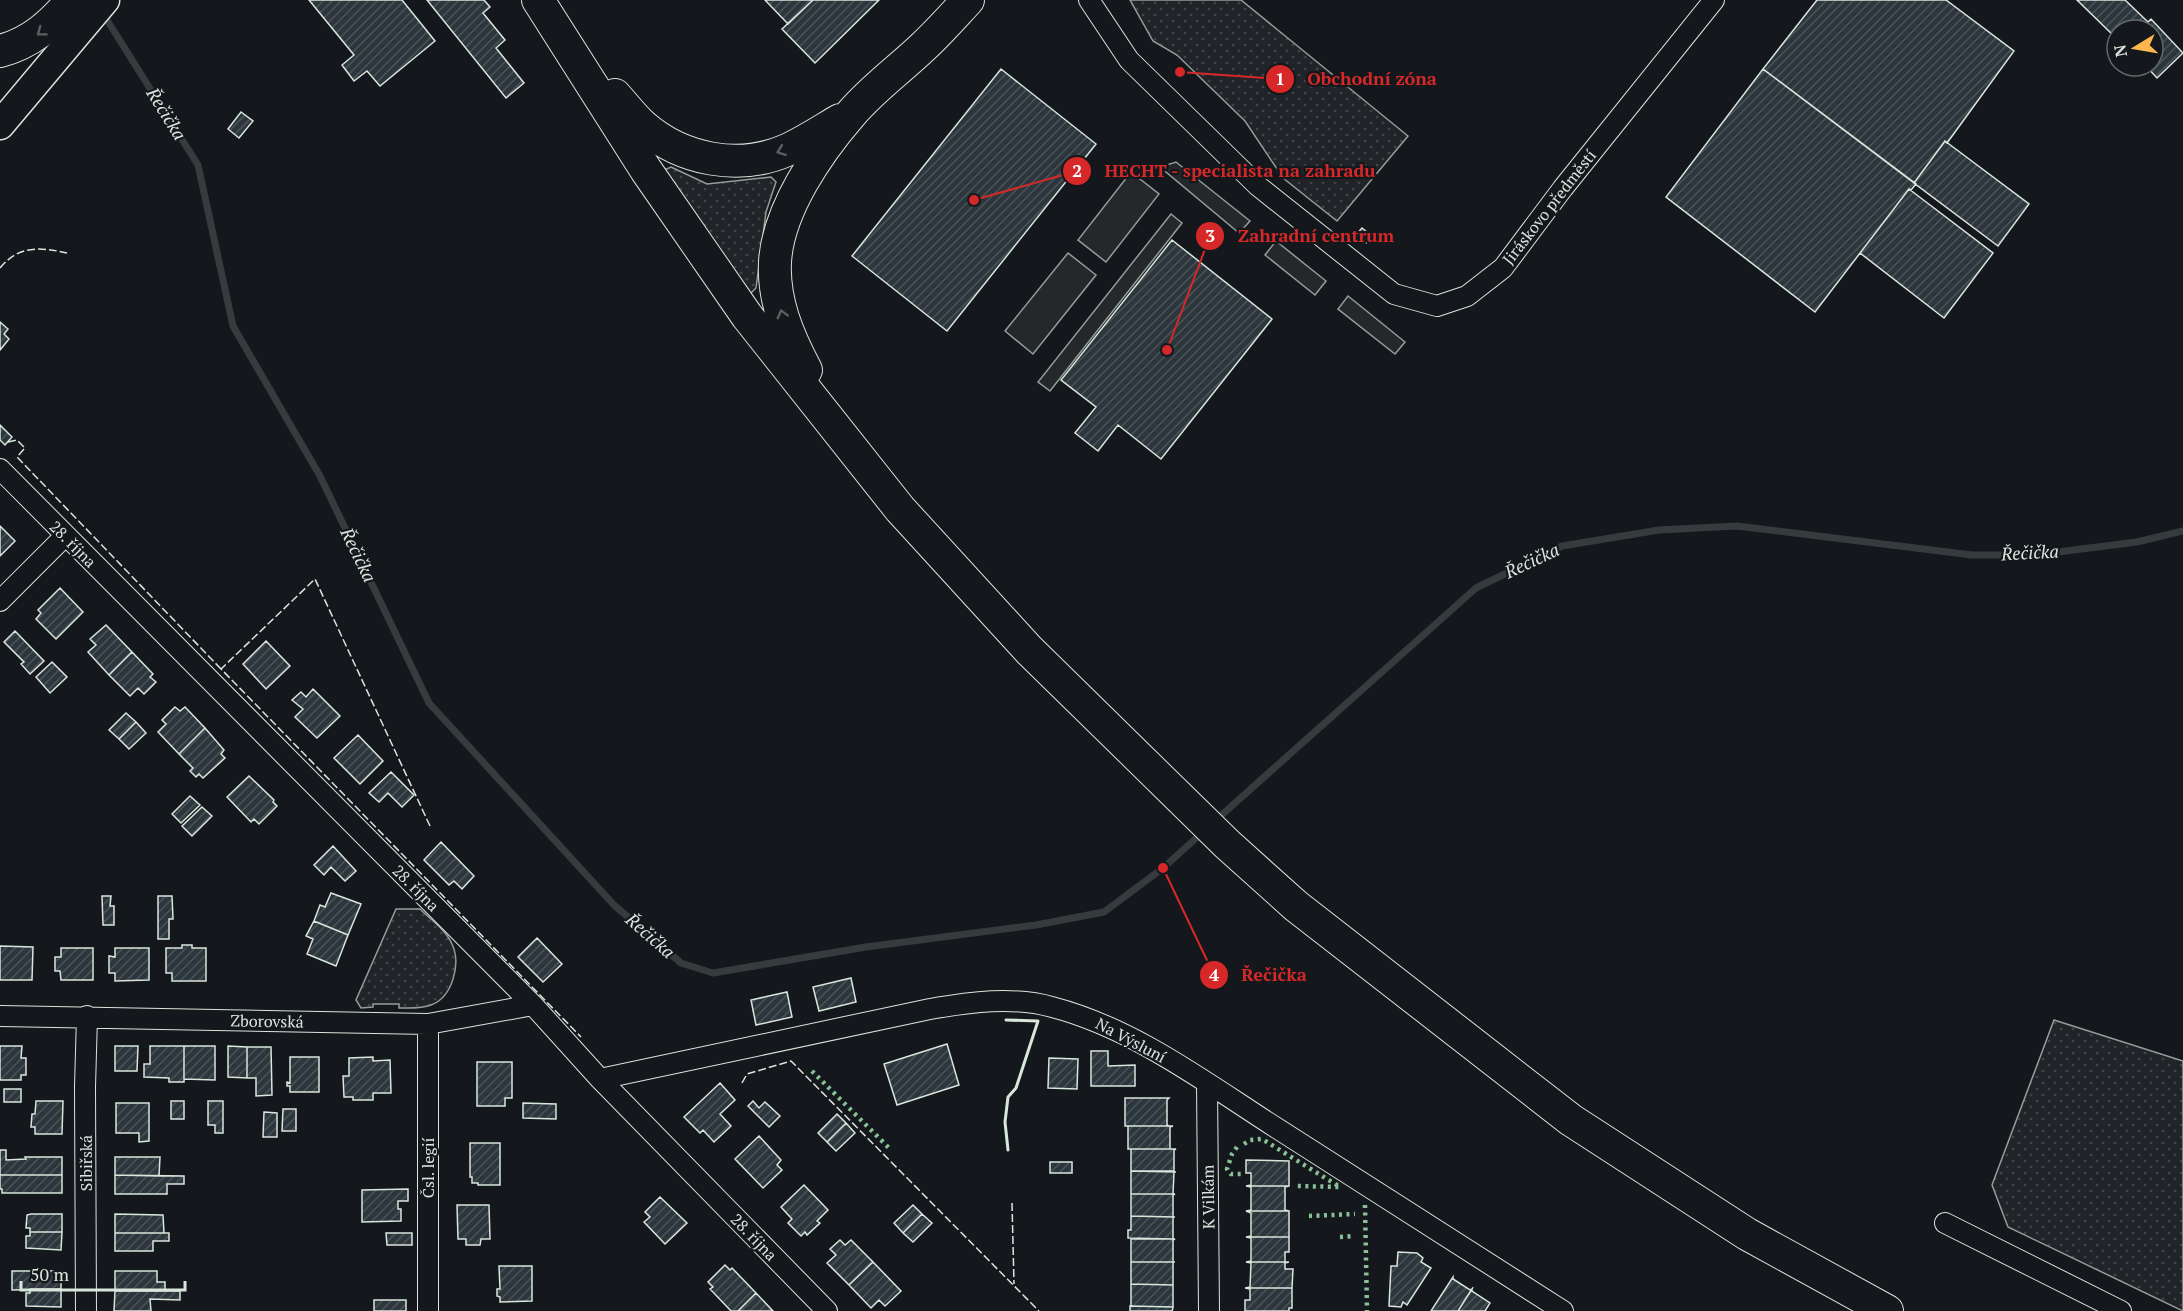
<svg xmlns="http://www.w3.org/2000/svg" width="2183" height="1311" viewBox="0 0 2183 1311" font-family="'PT Serif',serif">
	<defs>
		<pattern id="grass-dots" width="8" height="8" patternUnits="userSpaceOnUse" patternTransform="scale(1.5)"><rect width="8" height="8" fill="#202428"/><path d="M2 2h.1M6 6h.1" fill="none" stroke="#404447" stroke-width="1.8" stroke-linecap="round"/></pattern>
		<pattern id="building-hatch" width="6" height="6" patternUnits="userSpaceOnUse" patternTransform="scale(1.5)"><rect width="6" height="6" fill="#2c363c"/><path d="M-1 1l2-2M0 6l6-6M5 7l2-2" fill="none" stroke="#4a5358"/></pattern>
	</defs>
	<rect width="100%" height="100%" fill="#14181c"/>
	<path fill="url(#grass-dots)" stroke="#939e99" stroke-width="1.5" d="M1130 0H1241L1408 136 1337 221 1283 178 1245 121 1177 55 1153 41Z
		M671 167 707 184 771 177 776 182 766 212 756 288 749 295 664 170Z
		M396 909H420C430 919 446 930 452 944 461 963 453 997 431 1005 421 1009 410 1008 399 1008V1004H373V1007L361 1008 356 1000Z
		M2054 1020 2183 1061V1311L2008 1227 1992 1185Z"/>
	<path fill="#24282b" stroke="#939e99" stroke-width="1.5" d="M1176 162 1250 221 1239 233 1160 167Z
		M1131 172 1159 194 1106 262 1078 240Z
		M1171 214 1182 223 1050 391 1038 382Z
		M1276 241 1326 281 1315 295 1265 255Z
		M1068 253 1096 275 1033 354 1005 331Z
		M1348 296 1405 342 1395 354 1338 309Z"/>
	<g fill="none" stroke-linecap="round" stroke-linejoin="round">
		<path stroke="#363b3e" stroke-width="7" d="M102 12 198 165 233 326 320 476 429 703 614 905 681 963 713 973 866 947 1036 925 1104 912 1163 868 1203 832
			M1216 820 1476 588 1562 546 1659 530 1737 526 1972 555H2034L2137 542 2183 531"/>
	</g>
	<path fill="url(#building-hatch)" stroke="#d8e6dc" stroke-width="1.5" d="M309 0H402L435 41 380 86 367 71 354 81 342 65 354 55Z
		M427 0H484L490 7 483 13 505 40 496 48 524 83 506 98Z
		M765 0H813L788 24Z
		M813 0H879L815 63 782 29Z
		M1817 0H1946L2014 51 1947 143 1945 141 1914 183 1763 69Z
		M2077 0H2125L2148 22 2151 19 2183 53 2157 78 2146 66H2153V30H2117V39Z
		M1001 69 1096 144 947 331 852 256Z
		M1763 69 1916 184 1911 190 1909 189 1815 312 1666 197Z
		M241 112 253 121 239 138 228 129Z
		M1945 141 2029 204 1998 246 1914 183Z
		M1909 189 1993 253 1944 318 1860 253Z
		M1362 228 1372 236 1366 243 1356 235Z
		M1172 240 1272 319 1161 459 1118 425 1098 451 1075 433 1096 407 1061 380Z
		M0 322 8 329 4 334 9 339 0 350Z
		M0 425 12 437 5 445 0 440Z
		M0 526 15 541 0 556Z
		M60 588 83 612 56 639 36 619 41 613 38 610Z
		M106 625 132 652 109 675 88 652 96 645 90 639Z
		M15 631 44 661 30 674 21 664 24 662 4 642Z
		M266 641 290 666 266 689 243 664Z
		M132 652 153 674 150 677 156 682 144 694 138 688 130 696 109 675Z
		M52 662 67 677 50 693 36 677Z
		M313 689 340 716 317 738 295 717 303 709 292 700 301 692 306 697Z
		M175 707 180 711 185 707 205 728 179 754 158 732 166 724 162 720Z
		M126 713 136 722 119 739 109 730Z
		M136 722 146 733 129 749 119 739Z
		M205 728 224 750 221 754 225 758 203 778 199 774 196 777 190 771 193 768 179 754Z
		M358 735 383 761 360 784 334 758Z
		M391 772 414 795 402 807 388 793 379 802 369 793Z
		M249 776 274 800 273 802 277 806 259 824 254 819 251 822 227 797Z
		M190 796 200 805 181 823 172 814Z
		M202 807 212 816 192 836 182 826Z
		M441 842 474 876 462 889 454 881 449 885 424 860Z
		M333 846 356 871 345 881 331 867 324 875 314 865Z
		M331 893 361 904 348 935 314 921 320 905 325 907Z
		M102 896H111L110 906H114V925H103Z
		M158 896H172L173 919H169V939H158Z
		M314 921 348 935 336 966 307 954 313 939 306 936Z
		M537 938 562 964 543 982 518 957Z
		M182 945H192V948H206V981H172V973H166V948H182Z
		M0 946 33 947 32 980H0Z
		M61 948H93V980H61L60 971H55V957H61Z
		M115 948H149V980L115 981V973H109V956L115 957Z
		M851 978 856 1002 819 1011 813 987Z
		M787 992 792 1017 756 1025 751 1000Z
		M947 1044 959 1085 897 1105 884 1064Z
		M0 1046H22L21 1058H26V1075H21V1080H0Z
		M115 1046H138L137 1071H115Z
		M150 1046H184V1082H169V1078L144 1077V1064H150Z
		M184 1046H215V1080L184 1079Z
		M228 1046 247 1047V1078L228 1077Z
		M247 1047H271L272 1095 256 1096V1078H247Z
		M1091 1051H1108V1066L1135 1065V1086H1091Z
		M290 1057H319V1092H290V1086H287V1082L290 1083Z
		M373 1057V1061L390 1060 391 1093H373V1100H353V1097H344L343 1076H349V1058Z
		M1049 1058 1078 1059 1077 1089 1048 1088Z
		M477 1062H512V1098H505V1106H477Z
		M720 1083 735 1100 720 1114 731 1126 714 1142 703 1130 700 1133 684 1117Z
		M4 1089H21V1102H4Z
		M1125 1098H1169L1167 1100V1125L1169 1126H1125Z
		M36 1101H63L62 1134H35V1127H31L32 1114H35Z
		M171 1101H184V1119H171Z
		M208 1101H223V1133H215V1125H208Z
		M753 1101 759 1108 765 1102 780 1116 769 1127 748 1106Z
		M116 1103H149V1141L139 1142V1133H116Z
		M523 1103 556 1104V1119L523 1118Z
		M283 1109H296V1131H282Z
		M264 1112 277 1113V1137H263Z
		M837 1114 846 1123 827 1142 818 1133Z
		M846 1123 855 1133 836 1151 827 1142Z
		M1128 1126H1173L1170 1127V1149H1128Z
		M759 1136 781 1160 777 1165 782 1170 763 1188 735 1159Z
		M470 1143H500V1185H478V1183H472V1177H470Z
		M1131 1149H1176L1174 1150V1171H1131Z
		M0 1150H6V1160L26 1159 25 1157H62V1175H0Z
		M115 1157H160L159 1176 115 1175Z
		M1246 1160 1289 1161V1186H1246L1251 1185V1173H1246Z
		M1050 1162H1072V1173H1050Z
		M1131 1171 1176 1172H1174L1173 1194H1131Z
		M0 1175H62V1193H2V1189H0Z
		M115 1175 184 1176V1184H167V1194H115Z
		M804 1185 828 1210 817 1221 820 1223 807 1235 805 1232 801 1236 788 1223 792 1219 781 1207Z
		M1246 1186H1289L1285 1187V1210L1289 1211H1246L1251 1210V1187Z
		M408 1189V1201H398V1209H401V1221L362 1222V1190Z
		M1131 1194H1175L1173 1195V1217L1131 1216Z
		M660 1197 687 1223 665 1244 644 1222 650 1217 645 1212Z
		M457 1205H489L490 1239H481L480 1245H466V1239H458Z
		M913 1205 922 1214 903 1233 894 1223Z
		M1246 1211H1289V1237H1246L1251 1236V1213Z
		M31 1214H62V1232H30V1228H26L27 1215Z
		M115 1214 163 1215 164 1233H115Z
		M922 1214 932 1223 913 1242 903 1233Z
		M1131 1216 1175 1217H1173V1239L1128 1238V1230H1131Z
		M30 1232H62L61 1250 26 1248V1236H30Z
		M115 1233H169V1241H153V1251H115Z
		M386 1233H412V1245H387Z
		M1246 1237H1289V1252H1285V1262H1289H1246L1251 1261V1238Z
		M1131 1239H1175L1173 1240V1262H1131Z
		M840 1240 845 1245 851 1240 873 1262 849 1285 827 1263 836 1255 830 1249Z
		M1398 1252 1417 1253 1423 1258 1421 1262 1431 1268 1407 1305 1403 1302 1401 1307 1389 1306 1391 1266H1397Z
		M873 1262 901 1291 885 1306 879 1300 871 1308 849 1285Z
		M1131 1262H1175H1173V1285L1131 1284Z
		M1246 1262H1289L1285 1263V1269H1293L1292 1288H1245L1250 1287 1251 1263Z
		M725 1265 730 1270 732 1268 756 1293 738 1311H731L710 1289 713 1287 708 1282Z
		M499 1266H532V1301L500 1302V1297L497 1296V1289H500Z
		M12 1271H61V1289L12 1290Z
		M115 1271H157V1282H165V1291H115Z
		M1453 1277V1279L1470 1290 1472 1289 1458 1311H1431Z
		M1131 1284 1173 1285V1307L1131 1306Z
		M1245 1288H1292V1308H1289V1311H1245V1300H1250V1289Z
		M30 1289H61V1307L26 1306V1293H30Z
		M1472 1289V1291L1490 1303 1485 1311H1458Z
		M115 1291H180V1300L150 1299 151 1311H114Z
		M756 1293 773 1311H738Z
		M374 1300H406V1311H374Z
		M1130 1306 1173 1307V1308L1172 1311H1130Z"/>
	<g fill="none" stroke-linecap="round" stroke-linejoin="round">
		<g stroke="#d8e6dc" stroke-width="22">
			<path id="street" d="M1089 0 1129 60 1258 186 1394 294 1437 306 1467 296 1503 268 1563 188 1714 0
				M0 469 533 1005 600 1079 827 1311
				M0 601 65 536
				M0 1016 428 1024 533 1005
				M428 1024V1311
				M600 1079 930 1009C970 1002 1013 996 1052 1007 1133 1028 1205 1082 1275 1127 1371 1188 1467 1250 1563 1311
				M1207 1083 1209 1311
				M1945 1223 2121 1311
				M86 1311 85 1087 87 1016"/>
		</g>
		<g stroke="#d8e6dc" stroke-width="31">
			<path id="secondary" d="M0 125 105 0"/>
		</g>
		<g stroke="#d8e6dc" stroke-width="34">
			<path id="primary" d="M538 0 646 170 747 316 900 509 1029 650 1227 844 1296 906 1571 1120 1747 1234 1887 1311
				M0 51C31 43 52 24 72 0
				M615 95C624 105 633 117 643 126 682 160 739 171 787 150 805 142 823 130 840 120
				M806 370C788 336 773 301 775 262 778 210 818 152 851 114 872 89 900 69 924 46 940 31 954 15 968 0"/>
		</g>
		<use href="#street" stroke="#14181c" stroke-width="20"/>
		<use href="#secondary" stroke="#14181c" stroke-width="28"/>
		<use href="#primary" stroke="#14181c" stroke-width="32"/>
		<path stroke="#8ac095" stroke-width="4.5" stroke-dasharray="3 4.5" stroke-linecap="butt" d="M812 1071 891 1150
			M1244 1144 1250 1140 1262 1139 1340 1187 1296 1186
			M1237 1147 1232 1154 1227 1169 1231 1174H1243
			M1365 1205 1367 1311
			M1309 1216 1355 1214
			M1340 1237 1354 1236"/>
		<path stroke="#d8e6dc" stroke-width="1.5" stroke-dasharray="8 3" stroke-linecap="butt" d="M0 268C19 245 40 247 67 253
			M8 442 17 440 25 448 17 457 221 669
			M430 826 315 579 221 669 581 1037
			M742 1083 747 1074 791 1061 1039 1311
			M1012 1203 1014 1284"/>
		<path stroke="#d8e6dc" stroke-width="3" d="M1006 1020 1038 1021 1016 1088 1008 1097 1005 1122 1008 1150"/>
	</g>
	<defs><path id="oneway-chevron" d="M-2-3.5L2.5 0L-2 3.5" fill="none" stroke-width="1.6" stroke-linecap="round" stroke-linejoin="round" transform="scale(1.5)"/></defs>
	<g stroke="#59605f">
		<use href="#oneway-chevron" transform="translate(41 32) rotate(143)"/>
		<use href="#oneway-chevron" transform="translate(781 151) rotate(159)"/>
		<use href="#oneway-chevron" transform="translate(782 314) rotate(-105)"/>
	</g>
	<g text-anchor="middle" stroke-width="4.5" stroke-linejoin="round" paint-order="stroke">
		<g font-size="16" fill="#d8e6dc" stroke="#14181c">
			<text transform="translate(1549 207) rotate(-52)" y="6">Jiráskovo předměstí</text>
			<text transform="translate(73 544) rotate(45)" y="6">28. října</text>
			<text transform="translate(416 888) rotate(45)" y="6">28. října</text>
			<text transform="translate(267 1021) rotate(1)" y="6">Zborovská</text>
			<text transform="translate(1131 1040) rotate(28)" y="6">Na Výsluní</text>
			<text transform="translate(86 1163) rotate(-90)" y="6">Sibiřská</text>
			<text transform="translate(428 1168) rotate(-90)" y="6">Čsl. legií</text>
			<text transform="translate(1208 1197) rotate(-91)" y="6">K Vilkám</text>
			<text transform="translate(754 1237) rotate(46)" y="6">28. října</text>
		</g>
		<g font-size="18" font-style="italic" fill="#d8e6dc" stroke="#14181c">
			<text transform="translate(166 114) rotate(58)" y="6">Řečička</text>
			<text transform="translate(2030 553) rotate(-3)" y="6">Řečička</text>
			<text transform="translate(358 555) rotate(64)" y="6">Řečička</text>
			<text transform="translate(1532 561) rotate(-25)" y="6">Řečička</text>
			<text transform="translate(650 936) rotate(41)" y="6">Řečička</text>
		</g>
	</g>
	<path fill="none" stroke="#d62828" stroke-width="2" d="M1180 72L1280 79M974 200L1077 171M1167 350L1210 236M1163 868L1214 975"/>
	<g fill="#d62828" stroke="#14181c" stroke-width="2">
		<circle cx="1180" cy="72" r="6"/>
		<circle cx="974" cy="200" r="6"/>
		<circle cx="1167" cy="350" r="6"/>
		<circle cx="1163" cy="868" r="6"/>
		<circle cx="1280" cy="79" r="15"/>
		<circle cx="1077" cy="171" r="15"/>
		<circle cx="1210" cy="236" r="15"/>
		<circle cx="1214" cy="975" r="15"/>
	</g>
	<g font-size="18" text-anchor="middle" font-weight="bold" fill="#fff">
		<text x="1280" y="85">1</text>
		<text x="1077" y="177">2</text>
		<text x="1210" y="242">3</text>
		<text x="1214" y="981">4</text>
	</g>
	<g font-size="18" text-anchor="middle" font-weight="bold" fill="#d62828" stroke="#14181c" stroke-width="4.5" stroke-linejoin="round" paint-order="stroke">
		<text x="1372" y="85">Obchodní zóna</text>
		<text x="1240" y="177">HECHT - specialista na zahradu</text>
		<text x="1316" y="242">Zahradní centrum</text>
		<text x="1274" y="981">Řečička</text>
	</g>
	<g transform="translate(2135 48) rotate(259)"><circle r="28" fill="#14181c" stroke="#626a69" stroke-width="1.5"/>
	<path d="M0-4.5L10 22L0 15L-10 22Z" fill="#ffb74d"/>
	<text y="-9" font-size="16" font-weight="bold" text-anchor="middle" fill="#d8e6dc">N</text>
	</g>
	<path d="M21 1281v9h164v-9" fill="none" stroke="#d8e6dc" stroke-width="3"/>
	<text x="30" y="1281" font-size="18" fill="#d8e6dc" stroke="#14181c" stroke-width="4.5" paint-order="stroke">50 m</text>
</svg>
